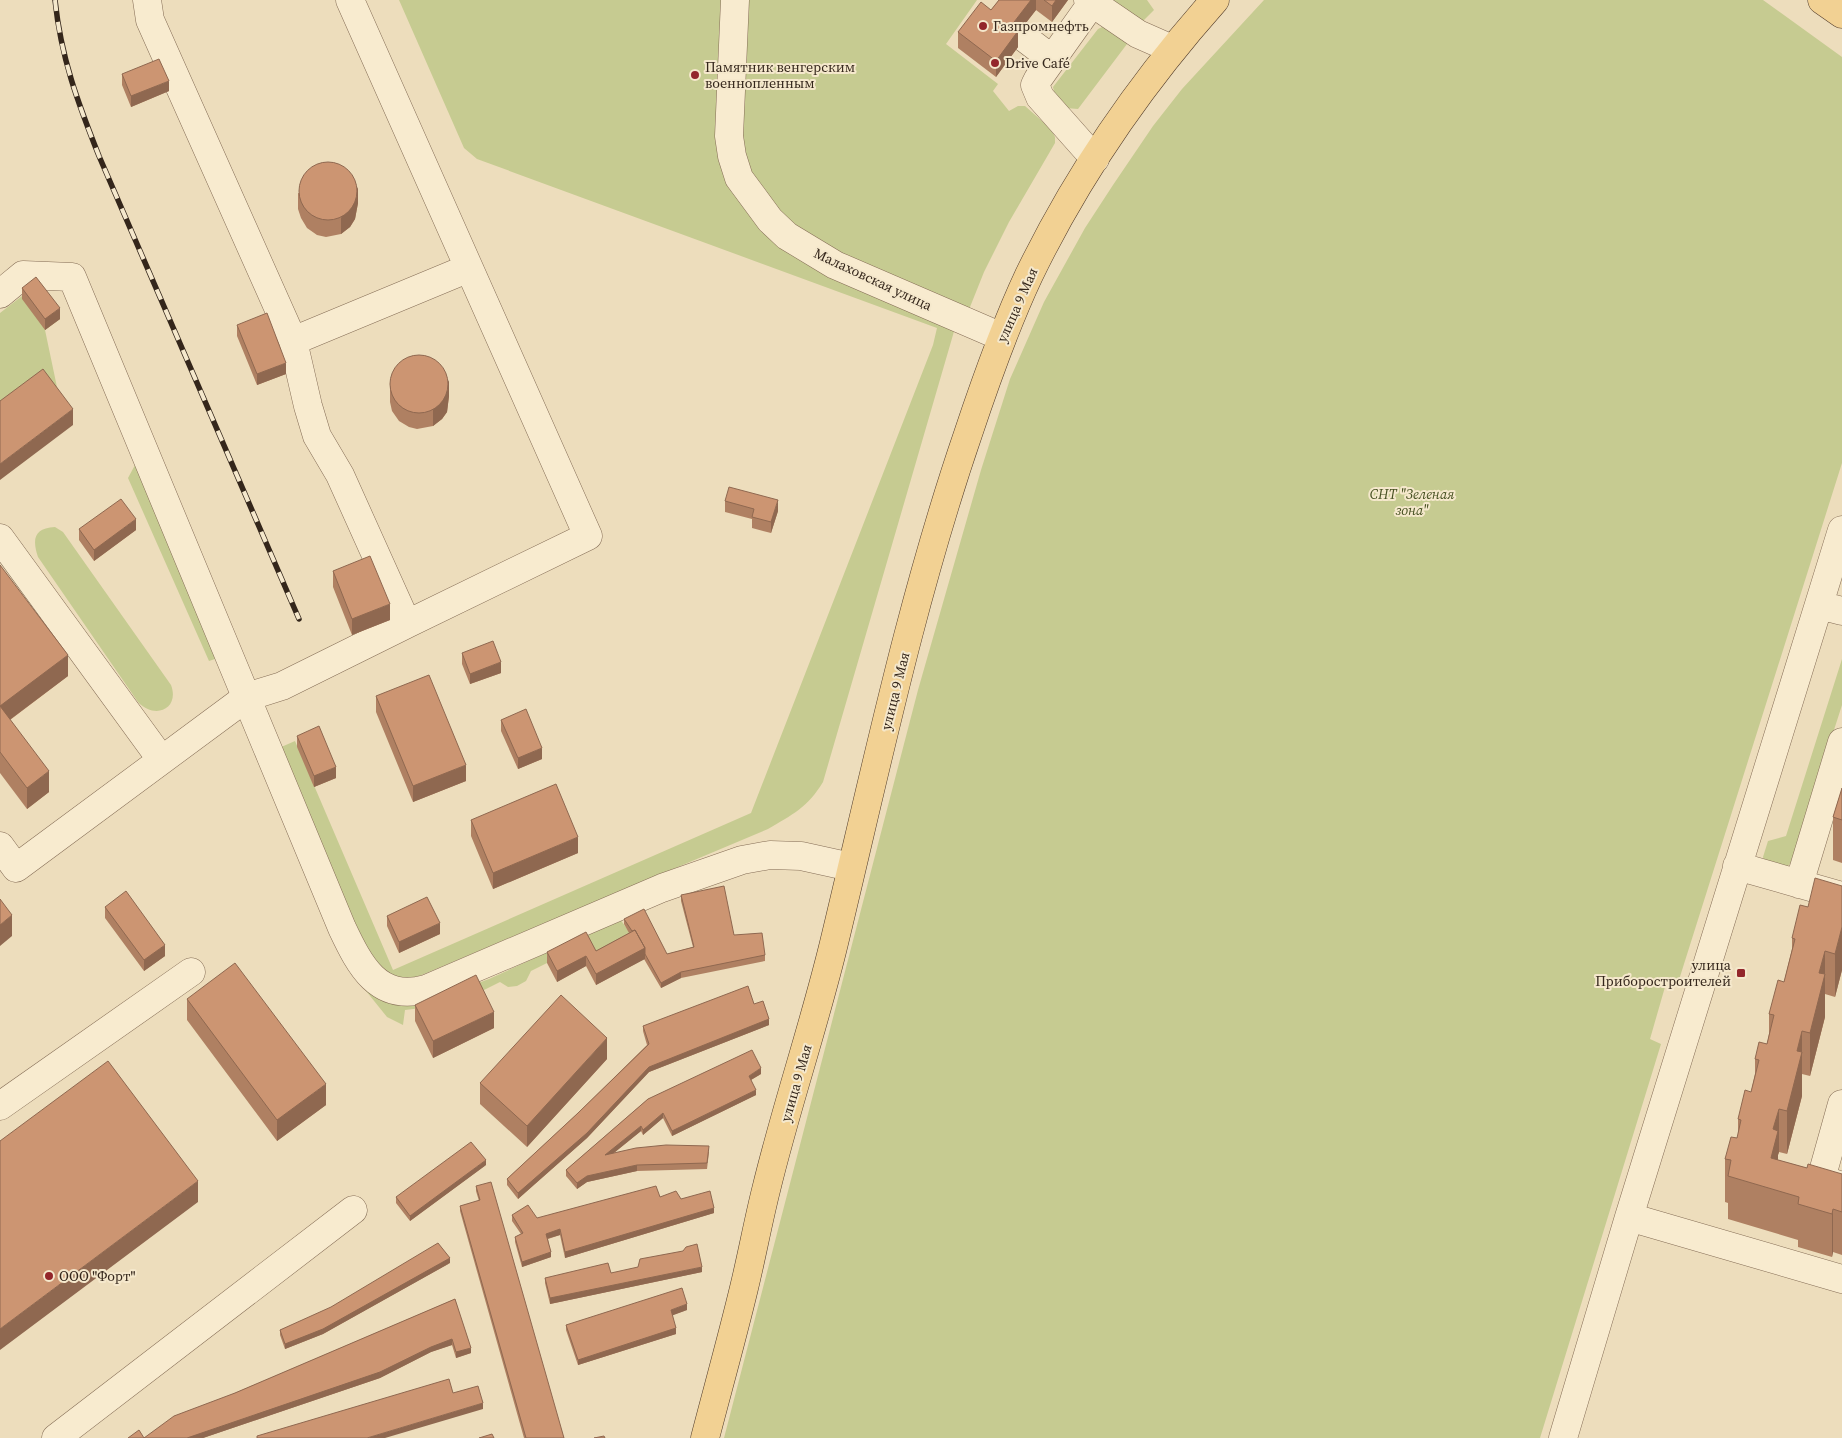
<svg xmlns="http://www.w3.org/2000/svg" width="1842" height="1438" viewBox="0 0 1842 1438" font-family="'Source Serif 4',serif">
	<rect width="100%" height="100%" fill="#edddbc"/>
	<path fill="#c6cb91" d="M399 0H728L743 195 955 328 823 782C808 807 792 815 768 829L424 974C419 976 413 978 408 978 390 980 376 963 366 950L279 748 295 741 393 970 751 813 933 345 937 328 477 159 464 148Z
		M741 0H977L946 44 998 84 993 91 1009 111 1018 106H1025L1051 129 1055 137V143L1009 222 984 272 968 312 790 231 738 155Z
		M1111 0H1147L1154 10 1142 22Z
		M1264 0H1763L1842 57V463L1678 983 1667 980 1650 1039 1661 1044 1540 1438H724L918 690 981 470 1010 379 1044 302 1085 228 1113 185 1153 126 1182 89Z
		M1104 26 1127 40V44L1078 109 1066 108 1055 96 1053 87 1098 29Z
		M35 286 60 319 45 330 62 411 0 417V313Z
		M135 465 218 658 209 661 128 478Z
		M55 527 63 532 171 685C180 709 155 720 138 702L38 557C32 539 34 528 55 527Z
		M1842 659V705L1792 861 1788 866 1766 865 1763 857 1768 841 1786 836Z
		M620 919 635 940 596 961 547 963 531 971 526 981 517 986 508 987 500 982 484 990 479 986 430 1007 405 1010 403 1025 387 1017 354 976 428 1002 489 979Z"/>
	<g fill="none" stroke-linecap="round" stroke-linejoin="round">
		<g stroke="#856d56" stroke-width="29">
			<path id="minor" d="M147 0 150 20 293 341 308 406 317 436 340 475 407 624 588 536 350 0
				M735 0 729 136 732 156 739 178 770 220 787 236 835 265 1002 337
				M1088 0 1138 34 1172 49
				M1092 3 1038 79 1035 85 1040 97 1095 159
				M1018 33 1052 59
				M0 294 23 275 72 277 342 928C360 966 378 1002 426 989L662 888 742 860 770 855 801 856 851 867
				M293 341 469 268
				M0 538 161 759
				M1819 605 1842 611
				M0 846 16 868 247 697 282 686 407 624
				M1737 866 1842 896
				M1799 884 1842 742
				M1842 1104 1821 1179 1842 1186
				M0 1106 191 972
				M1629 1217 1842 1279
				M56 1438 353 1210
				M1563 1438 1629 1217 1842 530"/>
		</g>
		<g stroke="#523c2b" stroke-width="29">
			<path id="major" d="M1822 0 1842 14
				M705 1438C718 1388 732 1338 744 1288 752 1255 758 1222 766 1190 786 1107 814 1026 834 943 875 773 911 600 968 434 986 380 1005 326 1029 275 1077 176 1142 82 1215 0"/>
		</g>
		<use href="#minor" stroke="#f8ebcf" stroke-width="28"/>
		<use href="#major" stroke="#f2d193" stroke-width="28"/>
		<g stroke="#34261b" stroke-width="5.5">
			<path id="rail" d="M55 0C61 58 78 103 99 156L299 619"/>
		</g>
		<use href="#rail" stroke="#f5e8cc" stroke-width="4" stroke-dasharray="11" stroke-linecap="butt"/>
	</g>
	<path fill="#af8062" d="M999 0H1068L1052 22 1036 10 1018 33V47L996 77 958 48V32L991 10Z
		M122 74 169 91 131 107 122 85Z
		M298 193 358 203 355 219 350 227 341 234 326 237 317 235 307 228 301 218 298 209Z
		M22 288 60 319 45 330 22 299Z
		M237 325 286 374 257 385 237 336Z
		M390 386 449 396 447 412 442 419 433 426 417 429 409 427 399 421 392 411 390 402Z
		M725 501 778 511 771 533 752 528V519L725 512Z
		M79 529 136 530 94 561 79 540Z
		M0 565 68 676 10 720 49 792 27 809 0 773Z
		M333 571 390 620 352 635 333 587Z
		M462 653 501 673 470 684 462 664Z
		M376 696 466 781 413 802 376 712Z
		M501 720 542 759 518 769 501 731Z
		M297 736 336 778 314 787 297 747Z
		M1842 788V863L1833 860V817Z
		M471 820 578 853 493 889 471 836Z
		M1842 886V970L1835 997 1825 994V1017L1810 1076 1802 1074V1096L1787 1154 1779 1152 1778 1155V1160L1807 1168 1842 1174V1255L1833 1252 1832 1257 1798 1247V1240L1728 1219V1203L1725 1202V1159L1737 1138 1738 1135V1119L1751 1092 1755 1074V1059L1767 1044 1769 1034V1014L1784 982 1792 949V938L1808 907Z
		M681 895 734 935 765 955V961L681 978 661 988 644 959 596 985 586 966 557 982 547 963V952L596 951 629 933 624 924V919L667 954 693 947 681 901Z
		M105 907 165 956 144 971 105 918Z
		M387 916 440 934 399 953 387 926Z
		M187 999 326 1105 277 1141 187 1020Z
		M754 1004 769 1025 649 1072 587 1138 518 1199 507 1185V1179L578 1113 647 1045 643 1031V1026Z
		M415 1005 494 1028 433 1058 415 1021Z
		M607 1059 527 1147 480 1104V1083Z
		M761 1074 751 1080 756 1095 672 1136 663 1118 643 1135 641 1131 614 1153 709 1152 707 1169 637 1171 587 1182 577 1189 566 1176V1170L648 1099Z
		M486 1165 410 1221 396 1203V1197Z
		M476 1186 564 1438H524L460 1211V1206L479 1201 476 1191Z
		M660 1197 681 1199 714 1213 565 1258 560 1235 548 1239 551 1257 522 1267 515 1242V1237L521 1234 512 1221V1215L537 1218Z
		M450 1263 323 1334 285 1349 280 1335V1330Z
		M702 1272 550 1304 545 1283V1278L611 1273Z
		M455 1299 471 1353 456 1358 452 1345 431 1352 380 1378 203 1438H128H144L235 1393Z
		M687 1310 672 1315 676 1334 578 1365 566 1330V1325Z"/>
	<path fill="#8f6850" d="M1031 0H1036V10L1018 33V47L996 77V61L1011 26Z
		M1056 0H1068L1052 22V6Z
		M169 81V91L131 107V96Z
		M358 187V203L355 219 350 227 341 234V218Z
		M60 308V319L45 330V319Z
		M286 363V374L257 385V374Z
		M449 380V396L447 412 442 419 433 426V410Z
		M73 409V425L0 480V464Z
		M778 500V511L771 533V522Z
		M136 519V530L94 561V550Z
		M390 604V620L352 635V619Z
		M68 655V676L0 727V706Z
		M501 662V673L470 684V674Z
		M542 748V759L518 769V758Z
		M466 765V781L413 802V786Z
		M336 767V778L314 787V776Z
		M49 771V792L27 809V788Z
		M578 837V853L493 889V873Z
		M12 915V936L0 946V925Z
		M440 923V934L399 953V942Z
		M1842 927V970L1835 997V954Z
		M165 945V956L144 971V960Z
		M645 948V959L596 985V974Z
		M1825 951V1017L1810 1076V1033L1819 973Z
		M586 956V966L557 982V971Z
		M681 972V978L661 988V983Z
		M494 1012V1028L433 1058V1041Z
		M769 1019V1025L649 1072 587 1138 518 1199V1193L649 1067Z
		M1802 1031V1096L1787 1154V1111L1797 1051Z
		M607 1038V1059L527 1147V1126Z
		M761 1068V1074L749 1081V1076Z
		M326 1084V1105L277 1141V1120Z
		M756 1090V1095L672 1136V1131Z
		M1779 1109V1152L1778 1155V1174L1771 1158 1773 1129Z
		M663 1113V1118L643 1135V1130Z
		M641 1126V1131L605 1160V1155Z
		M486 1160V1165L410 1221V1216Z
		M637 1165V1171L587 1182 577 1189V1183L587 1176Z
		M198 1181V1202L0 1350V1329Z
		M714 1208V1213L565 1258V1252Z
		M1833 1209V1252L1832 1257V1214Z
		M560 1229V1235L546 1239V1234Z
		M551 1252V1257L522 1267V1262Z
		M450 1258V1263L323 1334 285 1349V1344Z
		M702 1267V1272L550 1304V1298Z
		M687 1304V1310L671 1316V1310Z
		M676 1328V1334L578 1365V1360Z
		M452 1339V1345L431 1352 380 1378 203 1438H187Z
		M471 1348V1353L456 1358V1352Z
		M483 1403V1409L385 1438H367Z"/>
	<path fill="#cc9572" stroke="#8f6850" d="M999 0H1031L1011 26 1018 31 996 61 958 32 981 2 991 10Z
		M1044 0H1056L1052 6Z
		M159 59 169 81 131 96 122 74Z
		M299 191a29 29 0 1 1 58 0a29 29 0 1 1-58 0Z
		M36 277 60 308 45 319 22 288Z
		M267 313 286 363 257 374 237 325Z
		M390 384a29 29 0 1 1 58 0a29 29 0 1 1-58 0Z
		M43 369 73 409 0 464V401Z
		M729 487 778 500 771 522 752 517 754 509 725 501Z
		M121 499 136 519 94 550 79 529Z
		M370 556 390 604 352 619 333 571Z
		M0 565 68 655 0 706Z
		M493 641 501 662 470 674 462 653Z
		M429 675 466 765 413 786 376 696Z
		M0 706 49 771 27 788 0 752Z
		M526 709 542 748 518 758 501 720Z
		M319 726 336 767 314 776 297 736Z
		M556 784 578 837 493 873 471 820Z
		M1842 788V820L1833 817Z
		M1815 878 1842 886V927L1835 954 1825 951 1819 973 1825 974 1810 1033 1802 1031 1797 1051 1802 1052 1787 1111 1779 1109 1773 1129 1778 1131 1771 1158 1807 1168 1808 1164 1842 1174V1212L1833 1209 1832 1214 1798 1204 1799 1197 1728 1176 1731 1160 1725 1159 1731 1137 1737 1138 1741 1120 1738 1119 1745 1090 1751 1092 1759 1060 1755 1059 1759 1042 1767 1044 1774 1015 1769 1014 1778 980 1784 982 1795 939 1792 938 1800 905 1808 907Z
		M724 886 734 935 762 933 765 955 681 972 661 983 645 954V948L635 930 632 931 624 919 644 909 667 954 694 947 681 895Z
		M126 891 165 945 144 960 105 907Z
		M427 897 440 923 399 942 387 916Z
		M0 899 12 915 0 925Z
		M635 930 645 948 596 974 586 956 557 971 547 952 586 932 596 951Z
		M235 963 326 1084 277 1120 187 999Z
		M476 975 494 1012 433 1041 415 1005Z
		M748 986 754 1004 763 1001 769 1019 649 1067 587 1133 518 1193 507 1179 578 1113 649 1044 643 1026Z
		M561 995 607 1038 527 1126 480 1083Z
		M752 1050 761 1068 749 1076 756 1090 672 1131 663 1113 643 1130 641 1126 605 1155 636 1148 666 1145 709 1146 707 1163 637 1165 587 1176 577 1183 566 1170 648 1099Z
		M108 1061 198 1181 0 1329V1141Z
		M471 1142 486 1160 410 1216 396 1197Z
		M491 1182 564 1438H526L460 1206 480 1200 476 1186Z
		M656 1186 660 1197 676 1191 681 1199 710 1191 714 1208 565 1252 560 1229 546 1234 551 1252 522 1262 515 1237 523 1233 512 1215 528 1205 537 1218Z
		M438 1243 450 1258 323 1329 285 1344 280 1330 331 1307Z
		M697 1244 702 1267 550 1298 545 1278 608 1263 611 1273 638 1267 640 1259 683 1251 686 1247Z
		M682 1288 687 1304 671 1310 676 1328 578 1360 566 1325Z
		M455 1299 471 1348 456 1352 452 1339 431 1347 380 1372 187 1438H128L139 1430 144 1438 174 1416 235 1393Z
		M449 1379 453 1393 478 1386 483 1403 367 1438H257V1436Z
		M492 1434 494 1438H479Z
		M604 1436 605 1438H594Z"/>
	<g fill="#93262a" stroke="#f5e8cc" stroke-width="2">
		<circle cx="983" cy="26" r="5"/>
		<circle cx="995" cy="63" r="5"/>
		<circle cx="695" cy="75" r="5"/>
		<rect x="1736" y="968" width="10" height="10" rx="2.5"/>
		<circle cx="49" cy="1276" r="5"/>
	</g>
	<g text-anchor="middle" stroke-width="4" stroke-linejoin="round" paint-order="stroke">
		<g font-size="14" fill="#34261b" stroke="#f5e8cc" text-anchor="start">
			<text x="993" y="31">Газпромнефть</text>
			<text x="1005" y="68">Drive Café</text>
			<text x="705" y="72">Памятник венгерским<tspan x="705" dy="16">военнопленным</tspan></text>
			<text x="1731" y="970" text-anchor="end">улица<tspan x="1731" dy="16">Приборостроителей</tspan></text>
			<text x="59" y="1281">ООО "Форт"</text>
		</g>
		<g font-size="14" fill="#34261b" stroke="#f5e8cc">
			<text transform="translate(873 279) rotate(25)" y="5">Малаховская улица</text>
			<text transform="translate(1017 305) rotate(-66)" y="5">улица 9 Мая</text>
			<text transform="translate(895 691) rotate(-76)" y="5">улица 9 Мая</text>
			<text transform="translate(796 1083) rotate(-74)" y="5">улица 9 Мая</text>
		</g>
		<g font-size="14" font-style="italic" fill="#465021" stroke="#f5e8cc">
			<text x="1412" y="499">СНТ "Зеленая<tspan x="1412" dy="16">зона"</tspan></text>
		</g>
	</g>
</svg>
